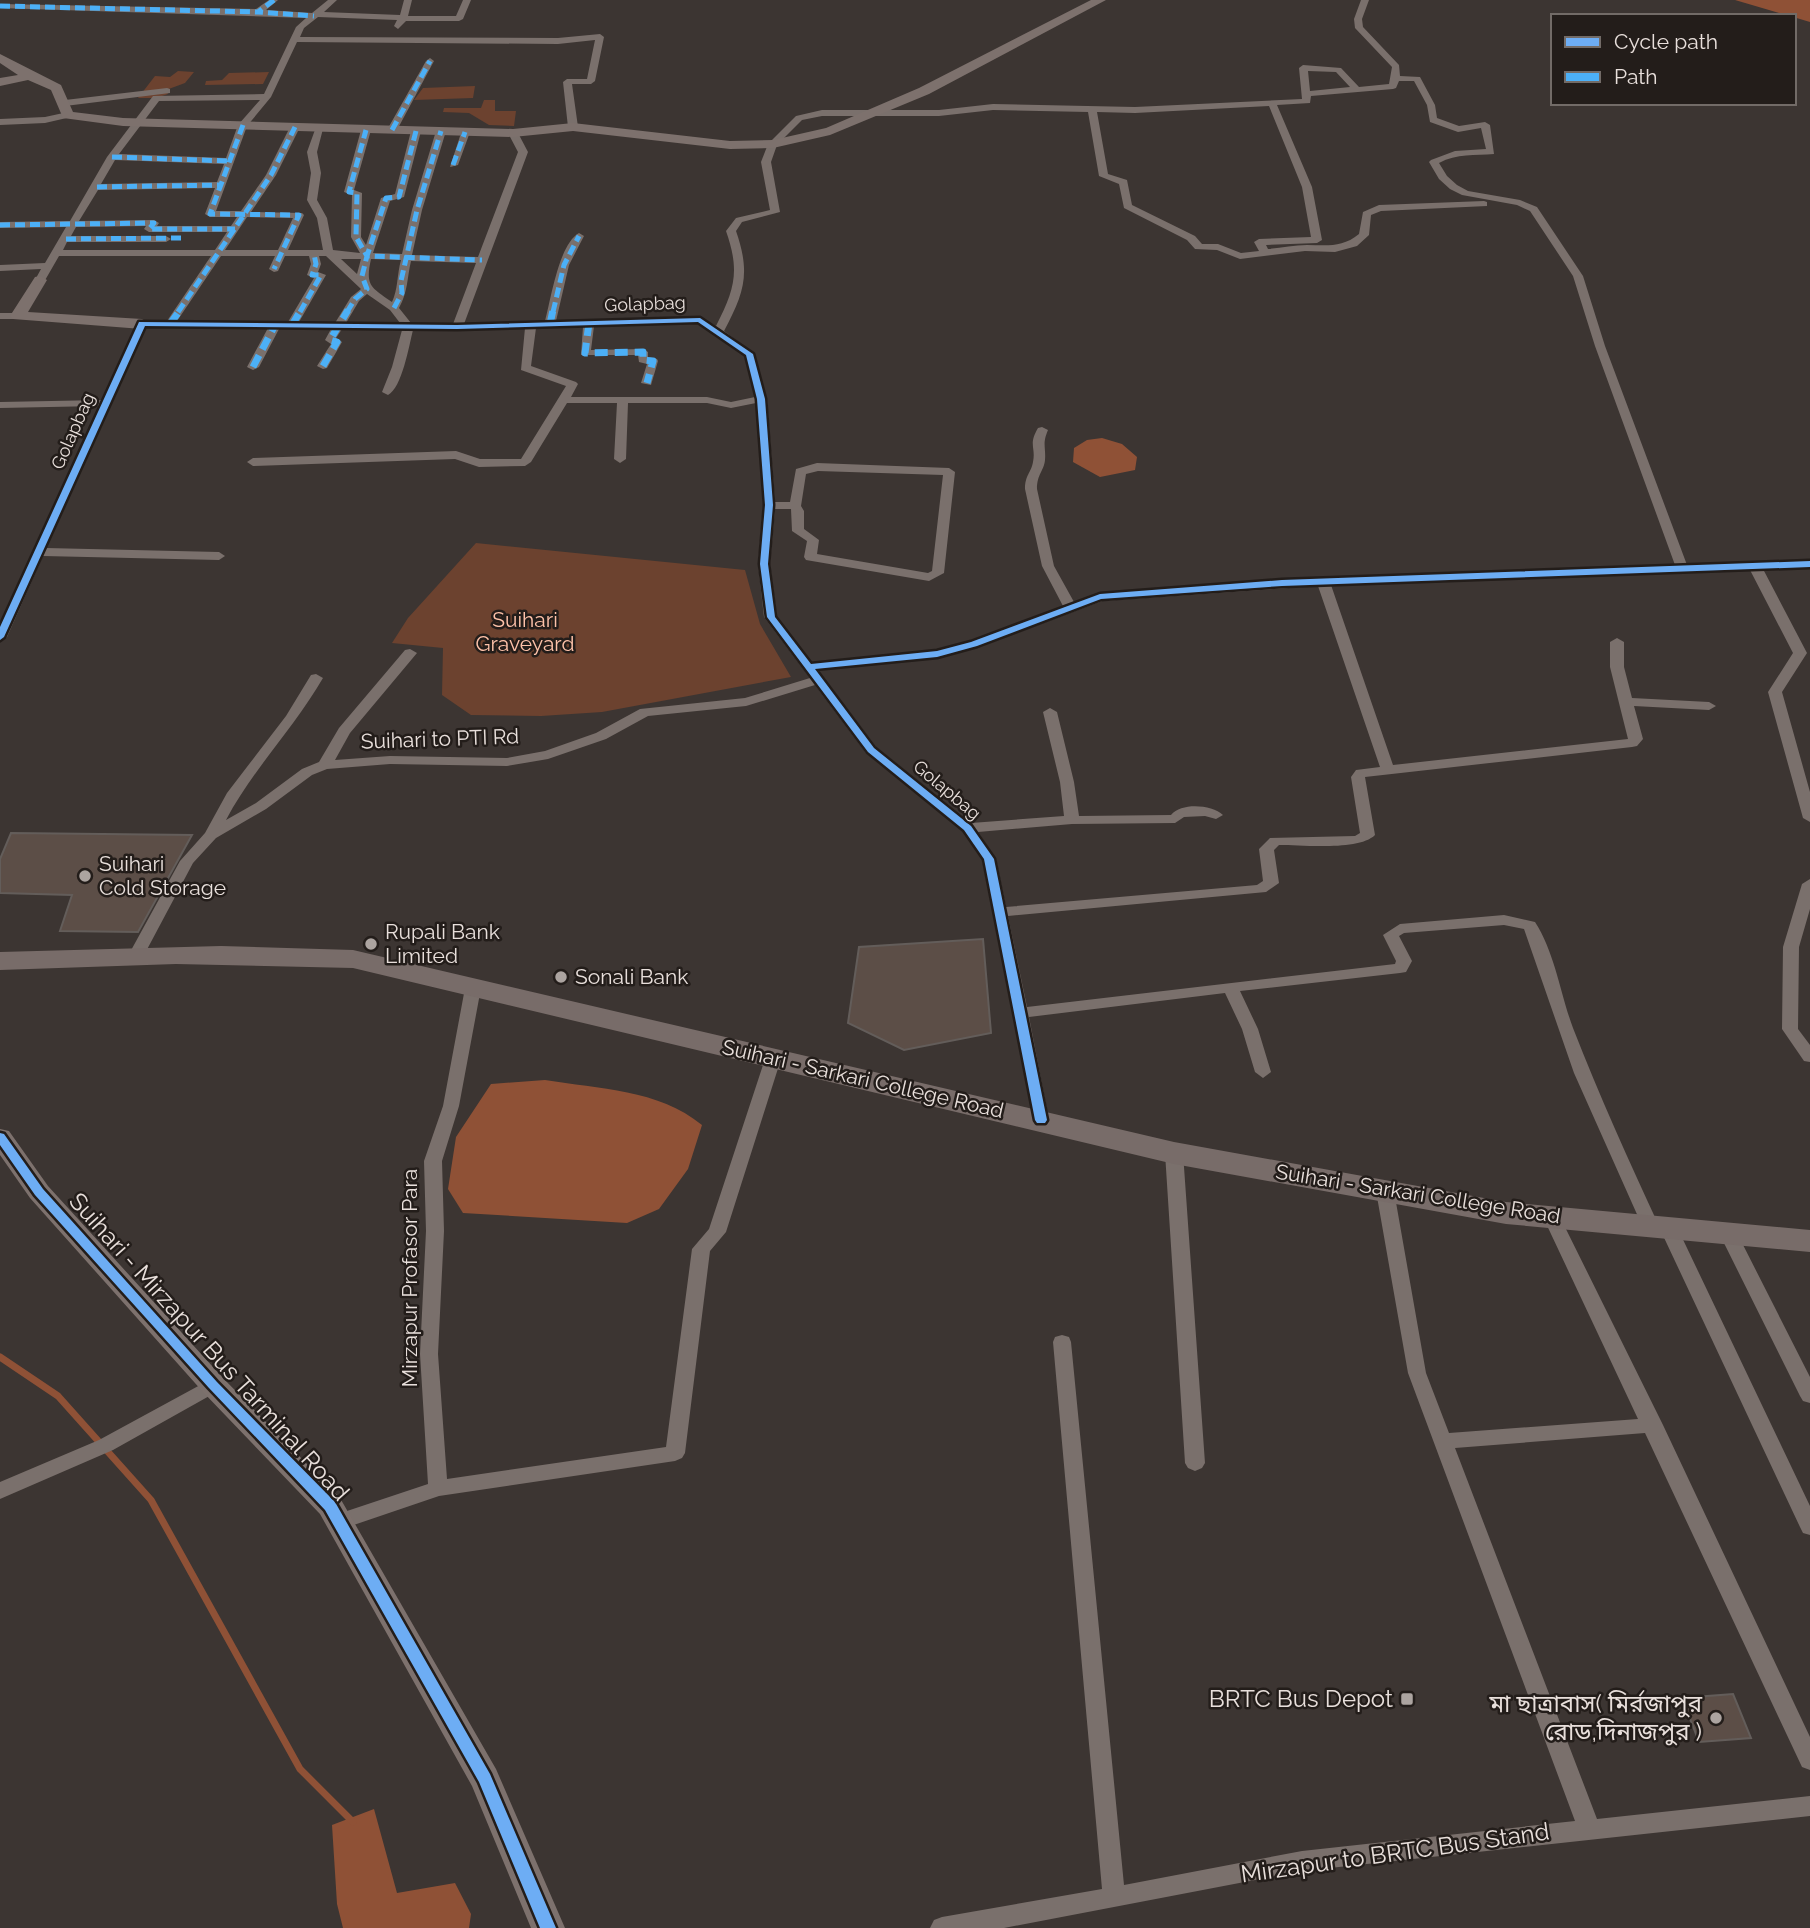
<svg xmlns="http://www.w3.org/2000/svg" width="1810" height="1928" viewBox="0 0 1810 1928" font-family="Raleway,'Noto Sans Bengali',sans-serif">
	<rect width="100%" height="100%" fill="#3c3532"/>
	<path fill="#6c422f" d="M178 71 194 72 185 83 166 90 168 94 156 98H138L155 76 170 77Z
		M269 72 263 84 205 85 206 81 222 80 229 73Z
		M475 86 473 98 414 100 423 88Z
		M484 100H495V111H516L514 126 489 125 469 113 443 112 444 108H481Z
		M476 543 745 570 760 624 791 677 602 712 541 716 471 715 442 695 443 648 392 643 408 618Z"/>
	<path fill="#8f5136" d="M1735 0H1810V22Z
		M1102 438 1122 444 1137 457 1135 470 1100 477 1073 462 1074 448 1087 440Z
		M545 1080C599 1089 658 1089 702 1125L688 1169 659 1209 627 1223 463 1213 448 1189 456 1137 491 1084Z
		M374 1809 397 1893 455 1883 471 1914 469 1928H343L337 1904 332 1825Z"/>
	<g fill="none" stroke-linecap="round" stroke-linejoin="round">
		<path stroke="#8f5136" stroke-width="7" d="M0 1357 58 1396 151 1500 300 1769 353 1822"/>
	</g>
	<path fill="#5c4e47" stroke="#635d5a" stroke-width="2" d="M11 833 192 835 138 932 60 931 72 895 0 893V859Z
		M983 939 991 1033 904 1050 848 1023 859 947Z
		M1733 1694 1751 1738 1699 1742 1682 1698Z"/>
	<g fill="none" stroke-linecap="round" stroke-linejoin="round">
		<path fill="#7a706c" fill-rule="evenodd" d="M269 0H278L266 10 312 13 328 0H337L324 12 400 15 404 0H412L408 16H456L463 0H471L463 19 459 21H406L398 29 394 26 397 20 318 17 304 28 300 37 558 38 600 34 604 37 595 81 591 84H572L578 127 573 130 568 127 563 82 567 79H587L595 40 558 44 297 42 271 97 247 126 216 211H241L266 175 290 127 298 125 300 127 276 175 251 212 302 213 304 215 288 250H323L317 218 307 200 311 173 307 152 316 127 324 125 317 152 321 173 317 200 327 218 333 250 360 253 351 237 352 195 344 192 361 130 366 127 371 130 354 190 362 193 361 237 366 245 381 198 395 194 411 131 416 128 421 131 404 197 390 201 373 253 402 254 412 210 436 131 441 128 446 131 422 210 412 255 478 257 518 152 508 133 513 130 518 133 528 152 464 324 545 321C551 299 559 244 579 233L584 236 569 265 556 321 700 317 716 326C735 289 740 271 726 231L736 218 770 210 761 162 768 144 796 116 822 110H939L993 104 1135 107 1302 99 1299 68 1303 65 1341 68 1359 87 1389 84 1392 67 1355 28 1354 19 1361 0H1369L1362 19 1363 27 1399 65 1400 76 1420 77 1435 105 1437 118 1459 126 1485 122 1490 125 1494 154C1475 156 1457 153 1439 163L1447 176 1457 185 1468 191 1520 200 1537 207 1583 276 1605 346 1687 565 1810 560V568L1763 569 1807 653 1782 692 1810 792V822L1803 818 1768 692 1793 653 1750 570 1331 585 1393 765 1628 739 1610 667V642L1617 638 1624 642V667L1632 698 1709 702 1716 706 1709 710 1634 706 1643 739 1637 746 1632 747 1365 777 1375 835C1359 851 1303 845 1279 845L1274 850 1279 883 1266 892 1008 916 1027 1007 1395 964 1396 961 1383 935 1400 924 1504 915 1535 922C1555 953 1560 993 1573 1028 1599 1095 1629 1161 1659 1226L1656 1230H1644L1574 1073 1524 929 1504 925 1404 933 1399 936 1412 961 1406 972 1400 973 1240 991 1258 1029 1271 1072 1263 1078 1255 1072 1242 1029 1225 993 1029 1017 1049 1120 1047 1124H1035L982 859 963 831 866 753 815 685 746 706 648 716 606 739 548 759 507 766 390 764 327 769 312 775 266 809 216 838 193 863 143 957H131L129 954 180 861 205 833 227 793 286 716 311 675 316 674 323 678C294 728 253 769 226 820L256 803 302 769 319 762 339 728 405 650 410 649 417 653 350 733 335 760 390 756 507 758 545 751 596 733 640 709 745 698 810 678 764 617 758 564 763 505 756 403 731 408 707 403H628L626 459 620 463 614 459 617 403H567L531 462 525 466 479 467 455 459 253 466 247 462 253 458 456 451 480 459H521L566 386 521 370 525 328 413 330C409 346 402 388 388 395L382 392 392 367 402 330 342 329 336 338 342 342 327 368 323 369 317 366 331 344 325 340 331 329H279L259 367 253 370 247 367 268 328 146 327 46 548 219 552 225 556 219 560 43 556 7 637 0 641V623L99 406 0 408V402L102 400 138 322 167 321 211 256H59L44 282 40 283 35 280 41 269 0 271V265L45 263 66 227 0 228V222L70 221 107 157 153 96 264 94 296 27 306 18 0 8V4L256 9ZM1308 71 1336 72 1350 87 1310 91ZM1399 81H1414L1427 105 1430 122 1458 132 1481 128 1486 149 1455 151 1431 160 1429 162 1439 179 1450 189 1462 195 1517 205 1530 211 1573 276 1595 346 1675 565 1282 579 1100 593 1074 602 1054 566 1037 489C1037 474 1044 471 1045 460 1046 447 1042 444 1048 430L1042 427 1038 428C1028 445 1036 447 1033 462 1031 473 1025 475 1025 489L1042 566 1063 606 969 641 936 650 812 663 777 617 770 564 775 509H791L792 531 807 541 804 557 806 560 929 581 944 573 955 472 949 468 817 463 796 469 790 502H775L767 399 754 354 724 331C744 293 751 274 736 231L742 222 780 212 771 162 777 145 802 120 822 116H939L993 110 1088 112 1099 176 1119 184 1124 208 1187 240 1195 249 1217 250 1240 259 1305 251 1335 252 1357 246 1369 235 1371 215 1381 211 1487 206V202L1484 201 1379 205 1363 212 1359 234C1342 248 1327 245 1307 245 1294 245 1281 248 1268 249L1266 245 1317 243 1322 240 1312 187 1277 105 1310 103 1311 96 1393 89 1396 88ZM260 100 238 125 226 158 119 154 159 101ZM1269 106 1302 187 1311 237 1259 239 1254 242 1259 251 1241 253 1218 244H1202L1195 236 1132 205 1127 180 1108 174 1097 112 1135 113ZM115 160 224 164 217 182 101 184ZM215 188 205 214 210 217H237L231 226H157L159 223 154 220 79 221 98 190ZM247 217 293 218 278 250H225ZM146 226 144 229 149 232H227L215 250H63L67 242H166L171 239 166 236H71L76 227ZM221 256H275L269 269 274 272 278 271 285 256H309L311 264 307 275 314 278 288 322 177 321ZM319 256H326L361 289 351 297 335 323 299 322 326 275 318 272 321 264ZM341 259H361L357 274ZM371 259 401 260C397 274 398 290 392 302 371 287 365 286 371 259ZM411 261 476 263 453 324 411 323 399 308C408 292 407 278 411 261ZM367 294 390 310 400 323H346L359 301ZM698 323 744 355 755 397 731 402 707 397H571L578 384 576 382 531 366 536 328 583 327 581 355H638L639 362 647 364 641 383 651 385 658 361 657 359 648 357V352L643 349 591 350 594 326ZM818 471 943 475 932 571 928 573 817 554 819 540 804 529V511L801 506 806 474ZM1318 586 1380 767 1356 770 1351 777 1360 833 1355 836 1270 838 1259 849 1263 881 1257 885 1006 907 996 859 978 832 1072 824 1175 823 1184 817 1205 816 1216 819 1223 815C1212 805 1182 802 1171 815L1079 816 1074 782 1057 712 1050 708 1043 712 1060 782 1064 816 971 823 876 747 818 670 937 658 979 647 1102 601Z
			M430 58 434 61 397 130 389 132 387 130 426 61Z
			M167 88 170 89V93L65 106 61 103 65 100Z
			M68 112 71 113V117L45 123 0 125V119L45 117Z
			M462 130 470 132 458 165 450 167Z
			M0 313H18L23 316 18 319H0Z
			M1810 879V909L1799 947 1798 1029 1810 1045V1062L1804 1061 1782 1029 1783 947 1802 884Z
			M473 983 481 988 459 1106 442 1161 444 1231 438 1354 447 1479 666 1447 692 1249 709 1229 765 1059 773 1054 781 1059 726 1232 710 1251 685 1453 682 1458 675 1461 439 1496 339 1530 332 1528 329 1522 332 1516 428 1484 420 1354 426 1231 424 1161 443 1106 465 988Z
			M1174 1147 1180 1149 1183 1153 1205 1463 1202 1468 1195 1471 1188 1468 1185 1463 1165 1153 1168 1149Z
			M1385 1185 1391 1187 1394 1191 1426 1373 1449 1433 1638 1419 1543 1217 1546 1213H1558L1663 1425 1810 1737V1770L1802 1767 1645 1433 1455 1448 1597 1819 1810 1796V1816L1302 1871 1004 1928H930L934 1920 942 1917 1102 1889 1053 1342 1055 1337 1062 1335 1069 1337 1071 1342 1124 1885 1302 1851 1575 1821 1408 1373 1376 1191 1379 1187Z
			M1668 1221 1674 1223 1677 1227 1810 1506V1535L1803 1533 1800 1527 1659 1227 1662 1223Z
			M1728 1227 1734 1228 1737 1233 1810 1377V1403L1803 1401 1800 1396 1719 1233 1722 1228Z
			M213 1378 220 1380 223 1385 220 1390 113 1450 0 1499V1482L99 1440Z"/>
		<path fill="#7d716d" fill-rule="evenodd" d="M1091 0H1106L929 94 830 135 773 148 730 149 573 131 513 137 123 126 63 118 51 90 28 80 0 86V78L18 75 0 63V54L61 85 73 112 123 118 513 129 573 123 730 141 773 140 826 128 919 88Z
			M40 276 47 280 28 312 142 319 150 324 142 329 13 319 10 316 35 277Z
			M0 1129 9 1131 48 1186 223 1378 340 1498 496 1769 565 1928H531L472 1786 320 1514 203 1392 30 1198 0 1155Z"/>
		<path fill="#786c69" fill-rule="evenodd" d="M221 946 353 950 1174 1142 1506 1202 1810 1230V1252L1506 1224 1174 1164 353 968 176 964 0 970V952Z"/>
		<path stroke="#4cb0f7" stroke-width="5" stroke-dasharray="10 5" stroke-linecap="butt" d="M274 0 258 12 314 16
			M0 6 258 12
			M243 125 210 214 299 215 274 269
			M392 130 430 61
			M416 131 399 197 386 198 367 256 482 260
			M112 157 228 161
			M453 165 465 132
			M97 187 221 185
			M0 225 154 223 149 229H235
			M66 239 183 238
			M394 308 402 293 401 281 417 210 441 131
			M178 312 271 175 295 127
			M300 312 321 275H312L316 264 314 254
			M347 312 355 299 367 289 362 276 367 256 356 237 357 193 349 192 366 130
			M553 312 564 265 579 236"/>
		<path stroke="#4cb0f7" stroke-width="7" stroke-dasharray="13 7" stroke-linecap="butt" d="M589 323 585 353 643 352V360L653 361 647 383
			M170 324 180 310
			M550 324 553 310
			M292 325 301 310
			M323 366 337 342 330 340 348 310
			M253 367 275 325"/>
		<g stroke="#231d1a" stroke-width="5">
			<path id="cycleway" d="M700 318 753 354 765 399 773 505 768 564 775 617 811 664 937 651 971 642 1100 594 1282 580 1810 561V567L1282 586 1101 599 977 646 937 657 815 669 874 748 971 826 994 859 1047 1120 1045 1123H1037L1035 1120 984 859 964 830 868 752 767 617 760 564 765 505 757 399 746 355 698 322 457 329 145 326 4 637 0 640V627L139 322 457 325Z
				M0 1133 4 1134 43 1189 217 1382 335 1502 490 1774 556 1928H540L479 1782 325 1510 209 1388 35 1195 0 1145Z"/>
		</g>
		<use href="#cycleway" fill="#6dadf4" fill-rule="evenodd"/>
	</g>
	<g fill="#aca4a0" stroke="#231d1a" stroke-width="2.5">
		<circle cx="85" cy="876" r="7"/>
		<circle cx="371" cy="944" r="7"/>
		<circle cx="561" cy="977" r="7"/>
		<rect x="1400" y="1692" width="14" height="14" rx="3.5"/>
		<circle cx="1716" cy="1718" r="7"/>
	</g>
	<g text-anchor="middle" stroke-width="5" stroke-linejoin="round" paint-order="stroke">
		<g font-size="18" fill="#e8dfdb" stroke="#231d1a">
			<text transform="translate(645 304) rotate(-2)" y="6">Golapbag</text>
			<text transform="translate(73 431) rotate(-66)" y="6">Golapbag</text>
			<text transform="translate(947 790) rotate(40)" y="6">Golapbag</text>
		</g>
		<g font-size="21" fill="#fec2a9" stroke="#231d1a">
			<text x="525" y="627">Suihari<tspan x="525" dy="24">Graveyard</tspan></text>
		</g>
		<g font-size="21" fill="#e8dfdb" stroke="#231d1a">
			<text transform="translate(440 739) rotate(-2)" y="7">Suihari to PTI Rd</text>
			<text transform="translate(863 1079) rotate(13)" y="7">Suihari - Sarkari College Road</text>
			<text transform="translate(1418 1194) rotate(9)" y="7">Suihari - Sarkari College Road</text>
			<text transform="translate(410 1278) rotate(-90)" y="7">Mirzapur Profasor Para</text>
		</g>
		<g font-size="21" fill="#e8dfdb" stroke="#231d1a" text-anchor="start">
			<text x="99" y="871">Suihari<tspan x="99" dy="24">Cold Storage</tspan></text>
			<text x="385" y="939">Rupali Bank<tspan x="385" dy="24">Limited</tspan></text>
			<text x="575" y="984">Sonali Bank</text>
		</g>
		<g font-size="24" fill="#e8dfdb" stroke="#231d1a">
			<text transform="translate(209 1347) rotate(48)" y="8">Suihari - Mirzapur Bus Tarminal Road</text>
			<text transform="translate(1395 1853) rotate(-8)" y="8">Mirzapur to BRTC Bus Stand</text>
		</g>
		<g font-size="24" fill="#e8dfdb" stroke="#231d1a" text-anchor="end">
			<text x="1393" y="1707">BRTC Bus Depot</text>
			<text x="1702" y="1712">মা ছাত্রাবাস( মির্রজাপুর<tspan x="1702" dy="28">রোড,দিনাজপুর )</tspan></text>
		</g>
	</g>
	<rect x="1551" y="14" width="245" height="91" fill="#231d1a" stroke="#726b67" stroke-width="2"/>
	<rect x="1565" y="37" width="35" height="10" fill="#6dadf4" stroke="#726b67" stroke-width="2"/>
	<text x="1614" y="49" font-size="21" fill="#e8dfdb">Cycle path</text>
	<rect x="1565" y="72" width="35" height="10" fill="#4cb0f7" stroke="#726b67" stroke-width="2"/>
	<text x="1614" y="84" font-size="21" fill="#e8dfdb">Path</text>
</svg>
